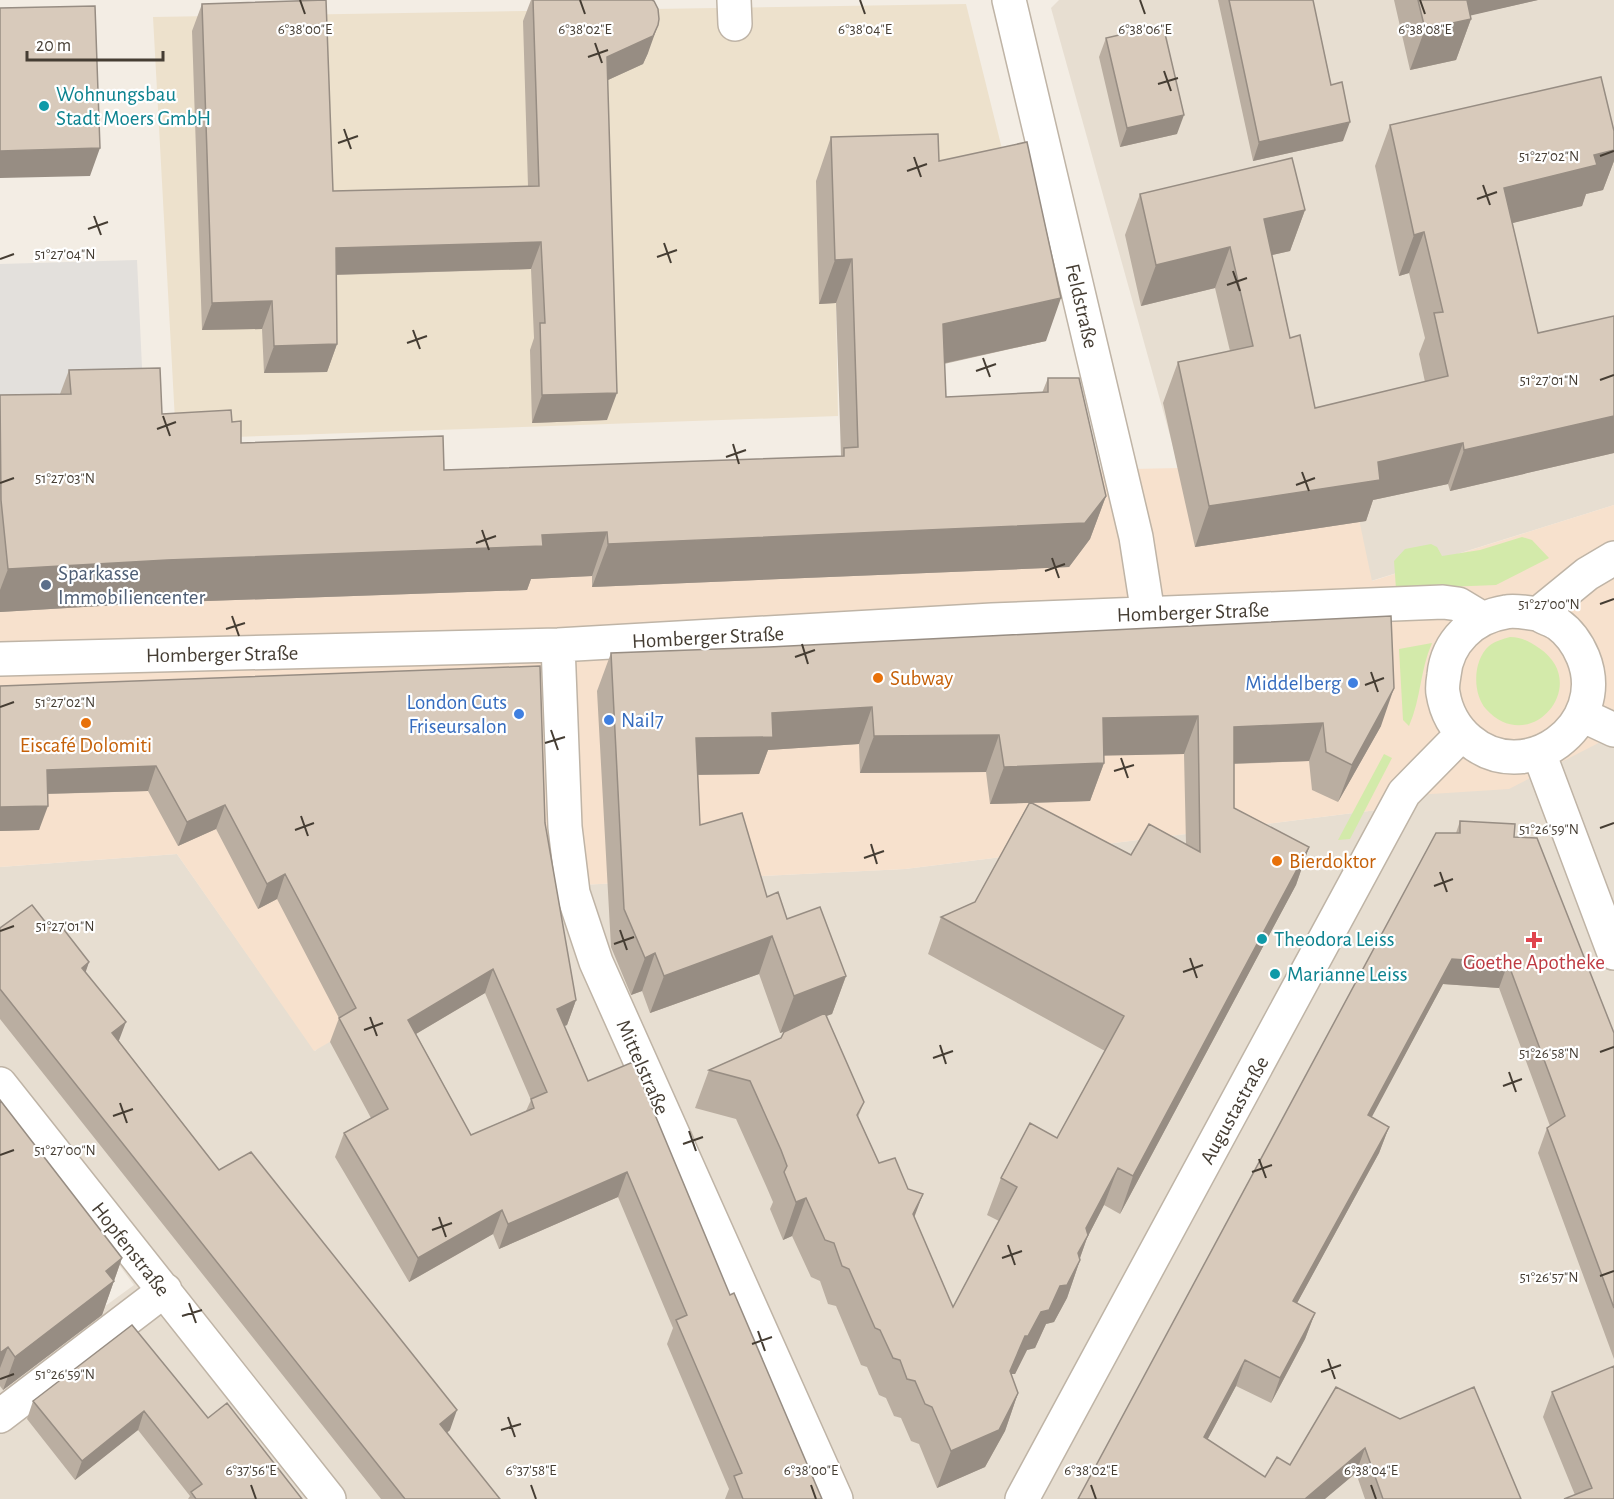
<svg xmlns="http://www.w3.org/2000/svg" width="1614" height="1499" viewBox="0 0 1614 1499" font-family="'Alegreya Sans',sans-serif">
	<rect width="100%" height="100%" fill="#f3ede4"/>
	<path fill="#e7ded1" d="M1059 0H1614V505L1371 581 1340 429 1179 468 1051 8Z
		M1614 735V1499H0V1383L134 1285 0 1104V867L177 854 315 1051 455 891 905 869 1385 809 1400 796Z"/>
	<path fill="#f7e1cd" d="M1340 429 1372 581 1614 505V735L1509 789 1400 796 1385 809 905 869 456 891 461 967 314 1051 177 854 0 867V494L1179 468Z"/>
	<path fill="#ede1cc" d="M966 4 1011 185 1046 341 927 367 836 303 838 416 176 439 153 17Z"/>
	<path fill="#d3eaaa" d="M1522 537 1532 540 1549 558 1496 585 1396 589 1394 561 1405 549 1431 544 1437 547 1442 556 1480 550Z
		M1510 637C1522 637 1530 642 1539 648 1593 684 1530 758 1486 709 1472 693 1473 660 1489 646 1495 641 1503 639 1510 637Z
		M1432 643C1420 670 1421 699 1409 726L1403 720 1399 649Z
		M1384 754 1392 758 1350 839 1338 840Z"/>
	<path fill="#e3e0dc" d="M137 260 144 411 0 415V264Z"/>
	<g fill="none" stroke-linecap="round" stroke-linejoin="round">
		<g stroke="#bfb4a6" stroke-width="36">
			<path id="minor" d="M734 0 735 24
				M1009 0 1136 537 1148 614
				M1538 614C1544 618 1552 620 1558 624 1569 632 1578 645 1583 657 1611 726 1525 788 1469 740 1455 728 1446 712 1443 693 1442 688 1443 681 1444 675 1447 642 1473 617 1506 612 1515 610 1528 613 1538 614L1587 574 1614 558
				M558 645 565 827 573 893 596 962 836 1499
				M0 659 558 645 992 620 1443 602 1458 604 1483 619
				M1582 715 1614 730
				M1539 753 1614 953
				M0 1084 329 1499
				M0 1416 165 1290
				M1022 1499 1404 793 1462 734"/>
		</g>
		<use href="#minor" stroke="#fff" stroke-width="33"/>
	</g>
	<path fill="#baaea1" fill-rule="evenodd" d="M531 0H652L648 53 643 64 608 80 607 420 532 423 530 350 534 338 531 269 336 275 337 344 327 372 264 373 262 329 202 330 192 31 202 4 333 191 528 186 523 21Z
		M1218 0H1313L1343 141 1253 161Z
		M1394 0H1538L1470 15 1471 19 1456 60 1410 70Z
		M1106 38 1177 134 1120 147 1099 57Z
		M1390 125 1614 131V161L1603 190 1586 194 1582 206 1512 223 1538 333 1614 316V453L1450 491 1448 484 1373 500 1366 521 1195 547 1163 403 1178 362 1230 351 1215 288 1141 306 1125 235 1140 194 1305 210 1290 251 1272 255 1290 338 1315 408 1425 382 1419 354 1425 338 1409 273 1399 276 1375 166Z
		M831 137 939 161 1046 341 944 364 946 397 1042 393 1048 378 1106 496 1090 539 1069 567 592 587V576L531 579 527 590 151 603 0 612V395L60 394 69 370 162 414 232 422 241 443 444 470 841 456 836 303 819 304 816 181Z
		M611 653 1381 726 1338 802 1312 790 1309 761 1234 764V808L1309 847 1296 885 1120 1214 1104 1205 1087 1238 1080 1258V1260L1067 1298 1054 1322 1046 1324 1035 1348 1027 1350 1015 1374H1012L1011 1375 1018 1393 1005 1431 985 1467 937 1488 919 1444 911 1441 901 1418 894 1416 886 1398 879 1395 867 1367 861 1365 836 1306 828 1304 820 1281 811 1277 792 1236 783 1240 770 1209 773 1202 767 1188 736 1119 695 1108 709 1070 781 1038 784 1032 780 1033 759 974 650 1013 642 991 631 995 611 947 597 691ZM859 744 860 773 986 772 990 804 1029 803 975 902 941 917 928 954 1105 1051 1057 1138 1001 1178 987 1215 999 1221 953 1307 914 1217 879 1163 858 1117 864 1102 826 1016 832 1014 846 976 787 919 700 825 698 775 759 774 768 750ZM1184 754 1186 844 1131 855 1032 803 1090 801 1104 763V755Z
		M0 686 545 823 576 1000 567 1025 564 1026 588 1081 730 1295 822 1499H725L729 1489 667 1344 673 1328 618 1197 499 1249 493 1234 409 1282 335 1157 344 1133 371 1118 330 1042 339 1018 277 899 258 909 216 829 178 846 148 791 48 794 39 830 0 831ZM485 993 531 1100 526 1111 471 1135 416 1034Z
		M1460 821 1514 837 1614 1033V1359L1538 1153 1547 1128 1550 1126 1499 988 1443 984 1371 1117 1389 1127 1379 1153 1297 1303 1315 1313 1305 1339 1271 1403 1236 1386 1207 1440 1265 1477 1290 1465 1336 1387 1521 1499H1365L1356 1473 1078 1499 1456 833Z
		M0 928H50L89 962 85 972 119 1041 219 1170 450 1430 447 1433 500 1499H381L0 1019Z
		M0 1100 122 1258 102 1315 3 1390 0 1386Z
		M1552 1392 1614 1499 1575 1495 1543 1417Z
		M33 1401 208 1418 302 1499H188L190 1496 138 1430 75 1480 27 1419Z"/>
	<path fill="#978d83" d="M1455 0H1538L1447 21Z
		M1471 19 1456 60 1410 70 1425 29Z
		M658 25 648 53 643 64 597 85 607 57Z
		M1184 115 1177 134 1120 147 1127 128Z
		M1350 122 1343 141 1253 161 1259 142Z
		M100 148 90 176 0 178V151Z
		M1614 150V161L1603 190 1586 194 1582 206 1489 229 1504 188 1594 155Z
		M1305 210 1290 251 1249 260 1264 219Z
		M1424 232 1409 273 1399 276 1414 235Z
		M541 242 531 269 326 275 336 248Z
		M1230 247 1215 288 1141 306 1156 265Z
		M852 259 836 303 819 304 835 260Z
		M1061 298 1046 341 927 367 943 324Z
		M272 301 262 329 202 330 212 303Z
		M337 344 327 372 264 373 274 346Z
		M617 393 607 420 532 423 542 395Z
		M1614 416V453L1450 491 1464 450Z
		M1463 443 1448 484 1373 500 1366 521 1195 547 1209 506 1378 462Z
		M1106 496 1090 539 1069 567 592 587 608 544Z
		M607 532 592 576 531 579 527 590 151 603 0 612V590L8 569 542 535Z
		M1394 688 1381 726 1338 802 1352 765Z
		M872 707 859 744 768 750 759 774 682 775 696 738 772 713Z
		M1198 716 1184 754 1089 756 1103 718Z
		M1323 723 1309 761 1220 764 1234 727Z
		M999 735 986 772 860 773 874 736Z
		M1104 763 1090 801 990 804 1004 767Z
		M156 766 148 791 38 794 47 770Z
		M225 805 216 829 178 846 187 822Z
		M48 806 39 830 0 831V807Z
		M1309 847 1296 885 1120 1214 1133 1176Z
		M285 874 277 899 258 909 267 884Z
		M772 936 759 974 650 1013 664 976Z
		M655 953 642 991 631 995 645 958Z
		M1452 959 1508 963 1499 988 1443 984 1359 1141 1368 1115Z
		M89 962 82 983V968Z
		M493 969 485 993 399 1044 408 1020Z
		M846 976 832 1014 780 1033 794 996Z
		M576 1000 567 1025 548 1033 557 1009Z
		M126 1022 118 1043 112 1033Z
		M1389 1127 1379 1153 1284 1327 1293 1301Z
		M1118 1168 1104 1205 1087 1238 1076 1269 1080 1260 1067 1298 1054 1322 1046 1324 1035 1348 1027 1350 1015 1374H1012L996 1409 1010 1371 1025 1336 1041 1312Z
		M627 1172 618 1197 499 1249 508 1224Z
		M923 1194 909 1231 913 1214Z
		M806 1198 792 1236 783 1240 796 1202Z
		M502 1210 493 1234 409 1282 418 1258Z
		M122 1258 102 1315 3 1390 15 1357 106 1271Z
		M1315 1313 1305 1339 1271 1403 1280 1378Z
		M8 1347 0 1368V1353Z
		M1245 1360 1236 1386 1195 1463 1204 1437Z
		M1018 1393 1005 1431 985 1467 937 1488 951 1451Z
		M457 1410 450 1430 432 1444 440 1424Z
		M144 1411 138 1430 75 1480 82 1461Z
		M1365 1448 1356 1473 1325 1499H1305Z"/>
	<path fill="#d8cabb" stroke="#978d83" stroke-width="1.5" fill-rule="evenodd" d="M326 0 333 191 539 186 533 0H652L654 1 658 9 659 19 658 25 653 36 607 57 617 393 542 395 540 323H545L541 242 336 248 337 344 274 346 272 301 212 303 202 4Z
		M1229 0H1313L1331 85 1342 82 1350 122 1259 142Z
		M1418 0H1467L1471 19 1425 29Z
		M95 6 100 148 0 151V8Z
		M1163 25 1184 115 1127 128 1106 38Z
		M1601 77 1614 131V150L1594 155 1597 165 1504 188 1538 333 1614 316V416L1464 450 1463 443 1378 462 1380 480 1209 506 1178 362 1253 346 1230 247 1156 265 1140 194 1292 158 1305 210 1264 219 1290 338 1300 335 1315 408 1448 376 1434 313 1443 312 1424 232 1414 235 1390 125Z
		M938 134 939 161 1027 142 1061 298 943 324 946 397 1048 392V378H1079L1106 496 1085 523 608 544 607 532 542 535 543 546 167 560 8 569 1 500 0 395 71 394 69 370 160 368 162 414 231 410 232 422 241 421V443L443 436 444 470 844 456V448L858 447 852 259 835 260 831 137Z
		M1391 616 1394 688 1352 765 1326 752 1323 723 1234 727V808L1309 847 1133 1176 1118 1168 1086 1228 1088 1235 1078 1253 1080 1260 1067 1285 1060 1286 1049 1310 1041 1312 1028 1336H1025L1010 1371 1018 1393 999 1430 951 1451 932 1407 925 1404 915 1381 907 1379 900 1360 893 1358 880 1330 875 1328 849 1269 842 1266 834 1243 825 1240 806 1198 796 1202 784 1172 787 1166 781 1150 750 1081 709 1070 781 1038 784 1032 825 1013 864 1102 857 1115 879 1163 895 1158 908 1189 923 1194 913 1214 953 1307 1017 1187 1001 1178 1030 1123 1057 1138 1124 1016 941 917 975 902 1030 802 1131 855 1149 824 1200 852 1198 716 1103 718 1104 763 1004 767 999 735 874 736 872 707 772 713 773 737 696 738 700 825 742 813 767 897 778 892 787 919 820 907 846 976 794 996 772 936 664 976 655 953 645 958 624 909 611 653 769 647Z
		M540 666 545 823 576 1000 557 1009 588 1081 633 1062 730 1295 734 1293 822 1499H743L734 1476 742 1473 676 1320 687 1315 627 1172 508 1224 502 1210 418 1258 344 1133 388 1109 339 1018 356 1008 285 874 267 884 225 805 187 822 156 766 47 770 48 806 0 807V686ZM493 969 547 1092 531 1099 534 1108 471 1135 408 1020Z
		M1460 821 1515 824 1514 837 1537 838 1614 1033V1308L1547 1128 1565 1116 1508 963 1452 959 1368 1115 1389 1127 1293 1301 1315 1313 1280 1378 1245 1360 1204 1437 1265 1477 1277 1457 1290 1465 1336 1387 1400 1419 1474 1387 1521 1499H1383L1365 1448 1305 1499H1078L1436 833H1460Z
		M32 905 50 928 58 922 89 962 82 968 126 1022 112 1033 219 1170 251 1152 457 1410 440 1424 500 1499H405L0 989V928Z
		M0 1100 122 1258 106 1271 114 1281 15 1357 8 1347 0 1353Z
		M132 1325 208 1418 227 1403 302 1499H196L191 1492 202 1484 144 1411 82 1461 33 1401Z
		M1614 1366V1499H1564L1592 1488 1552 1392Z"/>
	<path fill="none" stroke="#453d33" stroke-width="2" d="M300 0 305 14M580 0 585 14M860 0 865 14M1140 0 1145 14M1420 0 1425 14M595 43 602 63M588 57 608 50M1164 71 1171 91M1158 84 1178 78M344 129 351 149M338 143 358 136M1600 156 1614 151M914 157 921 177M907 171 927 164M1483 185 1490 205M1477 199 1497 192M94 216 101 235M88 229 108 222M664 243 671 263M657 257 677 250M0 259 14 254M1233 271 1240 291M1227 285 1247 278M413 330 420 349M407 343 427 336M983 358 990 377M976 371 996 364M1600 380 1614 375M163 416 170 436M157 429 176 422M733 444 739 464M726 457 746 450M1302 472 1309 491M0 483 14 478M1296 485 1315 478M482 530 489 550M476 543 496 536M1052 558 1059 578M1045 571 1065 564M1600 604 1614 599M232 616 239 636M226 629 245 623M802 644 808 664M795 657 815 650M1371 672 1378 692M1365 685 1384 678M0 707 14 702M551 730 558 750M545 743 565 737M1121 758 1128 778M1114 771 1134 765M301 816 308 836M1600 828 1614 823M295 830 314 823M871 844 877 864M864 858 884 851M1440 872 1447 892M1434 886 1453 879M620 930 627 950M0 931 14 926M614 944 634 937M1190 958 1197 978M1183 972 1203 965M370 1017 377 1036M364 1030 383 1023M940 1045 946 1064M1600 1052 1614 1047M933 1058 953 1051M1509 1072 1516 1092M1503 1086 1522 1079M120 1103 127 1123M113 1116 133 1109M689 1131 696 1151M683 1144 703 1137M0 1155 14 1150M1259 1159 1266 1178M1252 1172 1272 1165M439 1217 446 1237M432 1230 452 1223M1008 1245 1015 1265M1002 1258 1022 1251M1600 1276 1614 1271M189 1303 196 1323M182 1316 202 1310M758 1331 765 1351M752 1344 772 1337M1328 1359 1335 1379M1321 1372 1341 1365M0 1379 14 1374M508 1417 515 1437M501 1430 521 1424M251 1485 256 1499M531 1485 536 1499M811 1485 816 1499M1091 1485 1096 1499M1371 1485 1376 1499"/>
	<g fill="#0f9aa8" stroke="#fff" stroke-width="2">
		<circle cx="44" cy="106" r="6"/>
		<circle cx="1262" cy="939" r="6"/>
		<circle cx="1275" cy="974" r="6"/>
	</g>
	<circle fill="#5c6f8a" stroke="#fff" stroke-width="2" cx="46" cy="585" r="6"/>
	<g fill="#e8710a" stroke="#fff" stroke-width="2">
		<circle cx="878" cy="678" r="6"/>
		<circle cx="86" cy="723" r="6"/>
		<circle cx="1277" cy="861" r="6"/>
	</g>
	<g fill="#3f7fe0" stroke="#fff" stroke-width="2">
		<circle cx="1353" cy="683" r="6"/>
		<circle cx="519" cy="714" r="6"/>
		<circle cx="609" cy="720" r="6"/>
	</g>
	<path fill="#e0444e" stroke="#fff" stroke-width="2" d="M1531 931h6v6h6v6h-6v6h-6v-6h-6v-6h6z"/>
	<g text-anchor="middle" stroke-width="4.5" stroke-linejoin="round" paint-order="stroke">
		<g font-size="21" fill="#0d838f" stroke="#fff" text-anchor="start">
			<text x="56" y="101">Wohnungsbau<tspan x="56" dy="24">Stadt Moers GmbH</tspan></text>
			<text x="1274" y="946">Theodora Leiss</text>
			<text x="1287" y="981">Marianne Leiss</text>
		</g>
		<g font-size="21" fill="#453d33" stroke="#fff">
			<text transform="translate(1082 306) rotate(77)" y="7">Feldstraße</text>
			<text transform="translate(1193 612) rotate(-2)" y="7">Homberger Straße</text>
			<text transform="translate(708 637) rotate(-3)" y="7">Homberger Straße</text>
			<text transform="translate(222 654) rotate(-1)" y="7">Homberger Straße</text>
			<text transform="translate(643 1067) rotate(66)" y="7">Mittelstraße</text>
			<text transform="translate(1234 1110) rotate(-61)" y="7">Augustastraße</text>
			<text transform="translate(131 1249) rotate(52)" y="7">Hopfenstraße</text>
		</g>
		<g font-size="21" fill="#4e5e75" stroke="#fff" text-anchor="start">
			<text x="58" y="580">Sparkasse<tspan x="58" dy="24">Immobiliencenter</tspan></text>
		</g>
		<g font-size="21" fill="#c56008" stroke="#fff" text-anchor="start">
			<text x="890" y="685">Subway</text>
			<text x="86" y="752" text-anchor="middle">Eiscafé Dolomiti</text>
			<text x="1289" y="868">Bierdoktor</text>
		</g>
		<g font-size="21" fill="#366cbe" stroke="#fff" text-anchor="end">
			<text x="1341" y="690">Middelberg</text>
			<text x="507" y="709">London Cuts<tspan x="507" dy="24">Friseursalon</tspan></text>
			<text x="621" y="727" text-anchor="start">Nail7</text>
		</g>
		<g font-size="21" fill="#be3a42" stroke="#fff">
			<text x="1534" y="969">Goethe Apotheke</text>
		</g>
	</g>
	<g font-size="15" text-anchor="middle" fill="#453d33" stroke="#fff" stroke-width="4.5" stroke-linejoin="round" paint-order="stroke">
		<text x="305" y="34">6°38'00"E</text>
		<text x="585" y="34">6°38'02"E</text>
		<text x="865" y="34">6°38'04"E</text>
		<text x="1145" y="34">6°38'06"E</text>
		<text x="1425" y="34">6°38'08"E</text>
		<text x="1549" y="161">51°27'02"N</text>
		<text x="65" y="259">51°27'04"N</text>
		<text x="1549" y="385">51°27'01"N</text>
		<text x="65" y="483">51°27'03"N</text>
		<text x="1549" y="609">51°27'00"N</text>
		<text x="65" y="707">51°27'02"N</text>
		<text x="1549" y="834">51°26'59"N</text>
		<text x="65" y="931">51°27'01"N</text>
		<text x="1549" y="1058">51°26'58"N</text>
		<text x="65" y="1155">51°27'00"N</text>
		<text x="1549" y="1282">51°26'57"N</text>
		<text x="65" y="1379">51°26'59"N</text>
		<text x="251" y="1475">6°37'56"E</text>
		<text x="531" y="1475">6°37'58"E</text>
		<text x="811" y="1475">6°38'00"E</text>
		<text x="1091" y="1475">6°38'02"E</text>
		<text x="1371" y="1475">6°38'04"E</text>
	</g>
	<path d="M27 51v9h136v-9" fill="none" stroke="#453d33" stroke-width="3"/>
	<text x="36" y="51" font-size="18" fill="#453d33" stroke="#ffffff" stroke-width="4.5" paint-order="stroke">20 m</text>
</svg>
